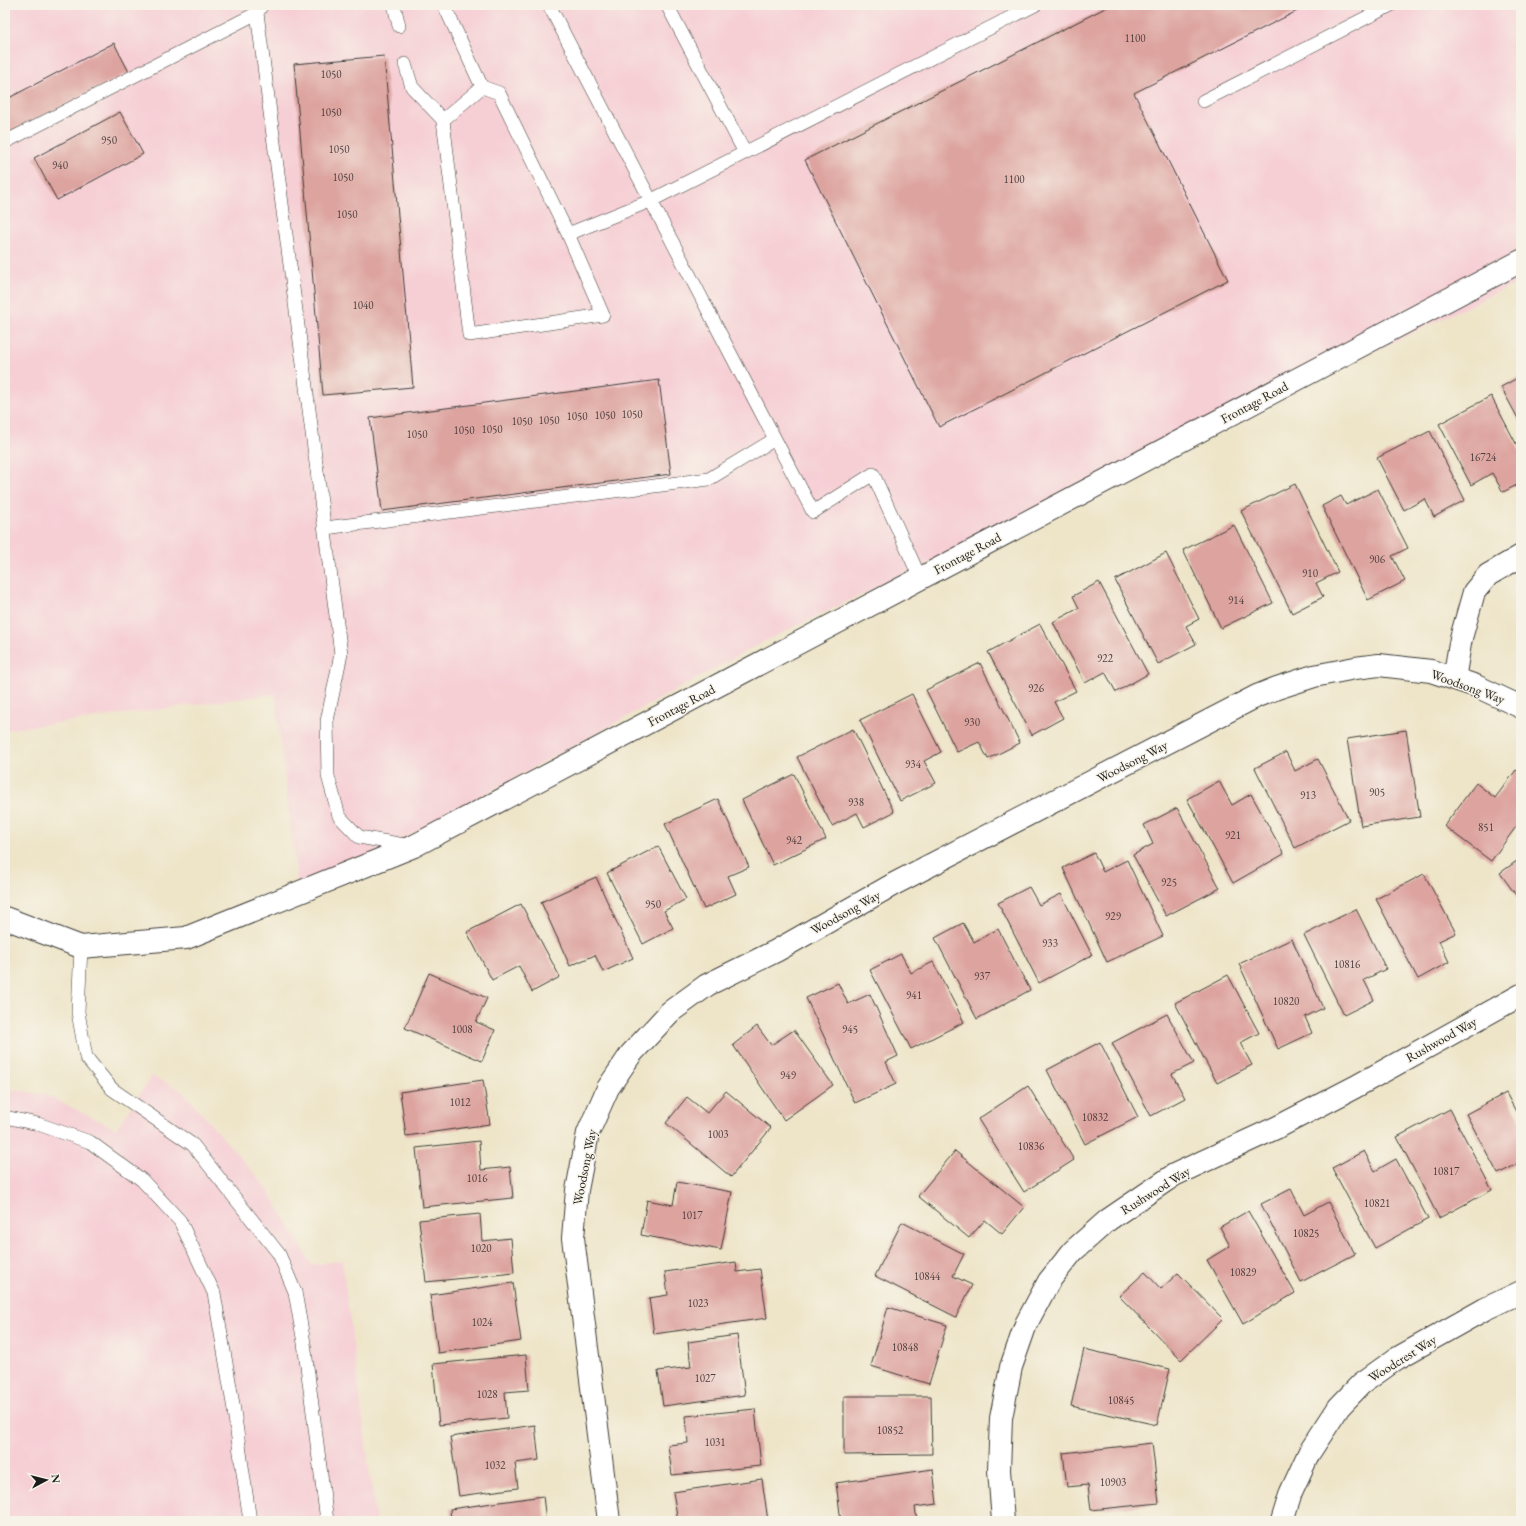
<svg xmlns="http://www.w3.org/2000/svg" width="1526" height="1526" viewBox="0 0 1526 1526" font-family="'EB Garamond',serif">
	<rect width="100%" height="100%" fill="#f7f3e8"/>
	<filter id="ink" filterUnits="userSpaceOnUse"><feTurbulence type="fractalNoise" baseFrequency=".025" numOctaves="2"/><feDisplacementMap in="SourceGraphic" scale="8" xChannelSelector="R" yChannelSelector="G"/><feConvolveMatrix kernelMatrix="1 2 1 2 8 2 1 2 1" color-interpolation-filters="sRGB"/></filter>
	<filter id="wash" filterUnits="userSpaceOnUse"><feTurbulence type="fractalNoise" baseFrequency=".012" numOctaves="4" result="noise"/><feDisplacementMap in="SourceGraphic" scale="16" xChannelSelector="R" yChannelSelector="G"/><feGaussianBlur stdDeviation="0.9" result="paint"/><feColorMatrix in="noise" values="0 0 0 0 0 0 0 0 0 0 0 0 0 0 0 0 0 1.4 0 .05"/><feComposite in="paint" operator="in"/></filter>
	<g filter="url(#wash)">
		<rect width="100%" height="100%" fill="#eee5c9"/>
		<path fill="#f6cfd5" d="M5 5H1521V281L765 641 299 896 275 694 5 730Z
			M152 1076 181 1090 267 1188 312 1265 342 1260 376 1521H5V1088L46 1095 116 1129Z"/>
		<g id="blocks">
			<path fill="#dda39f" d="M1111 5H1309L1134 93 1228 280 939 427 805 160Z
				M114 43 129 72 5 135V100Z
				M384 56 413 387 323 395 294 64Z
				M120 112 143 154 57 200 34 158Z
				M1521 376V424L1501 387Z
				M659 380 671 474 382 511 370 418Z
				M1491 396 1521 453V483L1503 492 1492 473 1471 485 1439 424Z
				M1430 431 1465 500 1434 517 1425 499 1404 510 1377 458Z
				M1295 484 1338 572 1316 583 1323 597 1292 613 1241 511Z
				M1378 489 1408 548 1392 556 1405 581 1368 600 1322 506 1341 496 1346 505Z
				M1234 525 1273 603 1221 628 1183 550Z
				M1166 553 1199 619 1186 626 1196 644 1158 664 1115 580Z
				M1099 582 1148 674 1116 692 1105 672 1085 683 1053 622 1079 608 1073 596Z
				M1040 624 1076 691 1054 702 1063 718 1032 735 988 652Z
				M980 663 1020 743 988 759 979 742 957 752 926 690Z
				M912 694 941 752 924 761 936 783 900 801 860 720Z
				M853 729 894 812 864 827 857 813 832 826 797 757Z
				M1406 730 1420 817 1361 826 1347 739Z
				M1286 752 1295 771 1318 759 1349 820 1295 848 1255 768Z
				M1516 770 1521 774V820L1491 861 1444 826 1476 783 1495 798Z
				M794 774 826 839 773 865 742 800Z
				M1219 781 1232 805 1251 794 1284 854 1233 883 1187 799Z
				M718 799 749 867 728 876 736 894 704 909 665 824Z
				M1177 808 1220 888 1166 916 1133 855 1153 844 1144 825Z
				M658 846 686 899 664 911 673 928 643 944 607 873Z
				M1094 853 1103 872 1127 860 1163 936 1107 962 1063 868Z
				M1521 858V902L1500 873Z
				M1424 874 1456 933 1439 941 1449 962 1418 979 1376 899Z
				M596 877 633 958 603 972 595 955 570 966 541 902Z
				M1029 887 1039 905 1061 894 1092 955 1039 983 998 903Z
				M521 904 560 977 532 992 519 966 492 980 467 932Z
				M1356 909 1386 969 1364 980 1374 1000 1344 1015 1304 935Z
				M963 923 974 942 998 929 1030 990 977 1019 935 938Z
				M1292 939 1323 1008 1305 1017 1312 1033 1278 1049 1239 964Z
				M901 954 911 973 933 962 964 1022 911 1049 870 970Z
				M429 973 487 998 476 1022 495 1030 482 1061 405 1028Z
				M1228 975 1259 1033 1240 1043 1252 1065 1217 1083 1175 1003Z
				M838 983 848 1004 870 994 898 1056 886 1062 896 1084 855 1103 806 998Z
				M1167 1014 1194 1063 1172 1074 1185 1098 1151 1116 1112 1043Z
				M757 1026 771 1045 794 1030 833 1085 784 1120 733 1045Z
				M1100 1042 1138 1117 1085 1144 1047 1070Z
				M483 1080 490 1124 406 1136 400 1092Z
				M1028 1086 1074 1160 1024 1192 978 1119Z
				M726 1091 771 1128 731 1177 666 1123 687 1097 707 1113Z
				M1506 1093 1521 1121V1162L1498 1174 1466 1114Z
				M1450 1109 1492 1190 1439 1218 1397 1137Z
				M479 1141 481 1170 510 1167 513 1198 422 1207 416 1148Z
				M955 1151 1024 1207 1002 1234 985 1220 969 1238 918 1196Z
				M1364 1151 1375 1171 1396 1159 1428 1219 1375 1248 1332 1168Z
				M677 1182 732 1192 721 1250 641 1235 647 1200 673 1205Z
				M1291 1189 1304 1215 1328 1202 1355 1254 1301 1282 1261 1204Z
				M1248 1211 1295 1293 1243 1324 1207 1260 1230 1246 1220 1227Z
				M480 1214 482 1241 511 1238 514 1273 426 1282 419 1220Z
				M902 1222 964 1254 953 1276 972 1285 956 1317 875 1276Z
				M736 1262 737 1272 760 1269 767 1318 654 1334 649 1298 668 1295 665 1272Z
				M1145 1272 1161 1289 1178 1273 1223 1319 1181 1360 1119 1296Z
				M513 1283 521 1341 438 1353 430 1295Z
				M888 1307 947 1325 929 1384 871 1366Z
				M737 1335 745 1395 663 1406 658 1371 691 1367 688 1342Z
				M1084 1349 1170 1369 1157 1425 1071 1406Z
				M526 1355 529 1390 505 1392 507 1418 439 1425 433 1364Z
				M844 1396H931L932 1454 844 1455Z
				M755 1409 761 1466 672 1475 668 1445 688 1443 686 1416Z
				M535 1425 539 1460 515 1463 518 1488 459 1496 450 1437Z
				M1152 1443 1159 1503 1091 1510 1088 1485 1067 1487 1063 1453Z
				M933 1469 937 1504 915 1507 917 1521H841L836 1483Z
				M762 1479 768 1521H678L673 1492Z
				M543 1496 546 1521H451L450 1509Z"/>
		</g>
	</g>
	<g filter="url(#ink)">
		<use href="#blocks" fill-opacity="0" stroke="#3c3a36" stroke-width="1"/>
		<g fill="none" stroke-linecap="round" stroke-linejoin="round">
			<g stroke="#3c3a36" stroke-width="14">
				<path id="service" d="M394 5 399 26
					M444 5 482 87
					M549 5 813 512 873 474 920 578
					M667 5 745 153
					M257 13 341 654 327 721 328 776 339 816 359 837 410 846
					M405 64 412 87 443 120
					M1203 101 1391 5
					M5 142 257 13 262 5
					M568 234 499 93 482 87 443 120 469 335 603 315 568 234 650 201 1035 5
					M325 528 709 479 775 439
					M81 947 78 1012 86 1057 112 1089 193 1145 279 1254 295 1292 304 1343 327 1521
					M5 1117 38 1124 90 1142 142 1180 180 1221 214 1293 233 1404 250 1521"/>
			</g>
			<g stroke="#3c3a36" stroke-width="24">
				<path id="minor" d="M1454 679 1461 638 1474 592 1488 575 1521 556
					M5 918 81 947 186 938 414 846 1521 261
					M609 1521 573 1238 577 1190 588 1133 608 1088 631 1054 670 1012 707 985 776 951 894 884 1257 696 1277 688 1314 676 1355 668 1379 665 1431 671 1476 686 1521 707
					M1003 1521 999 1470 1001 1418 1011 1367 1026 1324 1049 1281 1073 1251 1108 1220 1174 1175 1278 1127 1355 1087 1521 995
					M1282 1521 1291 1492 1309 1453 1339 1407 1361 1384 1396 1359 1485 1309 1521 1292"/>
			</g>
			<use href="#service" stroke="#fff" stroke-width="13"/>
			<use href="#minor" stroke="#fff" stroke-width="22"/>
		</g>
	</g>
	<g text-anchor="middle" stroke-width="3" stroke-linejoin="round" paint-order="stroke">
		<g font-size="11" fill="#4c3e3d">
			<text x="1135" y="42">1100</text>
			<text x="331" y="78">1050</text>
			<text x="331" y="116">1050</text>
			<text x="109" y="144">950</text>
			<text x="339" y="153">1050</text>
			<text x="60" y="169">940</text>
			<text x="343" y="181">1050</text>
			<text x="1014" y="183">1100</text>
			<text x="347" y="218">1050</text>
			<text x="363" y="309">1040</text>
			<text x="632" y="418">1050</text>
			<text x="605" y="419">1050</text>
			<text x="577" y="420">1050</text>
			<text x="549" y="424">1050</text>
			<text x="522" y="425">1050</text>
			<text x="492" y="433">1050</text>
			<text x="464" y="434">1050</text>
			<text x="417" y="438">1050</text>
			<text x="1483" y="461">16724</text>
			<text x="1377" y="563">906</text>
			<text x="1310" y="577">910</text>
			<text x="1236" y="604">914</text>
			<text x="1105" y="662">922</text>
			<text x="1036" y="692">926</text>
			<text x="972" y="726">930</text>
			<text x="913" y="768">934</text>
			<text x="1377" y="796">905</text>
			<text x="1308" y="799">913</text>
			<text x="856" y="806">938</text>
			<text x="1486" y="831">851</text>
			<text x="1233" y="839">921</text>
			<text x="794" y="844">942</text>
			<text x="1169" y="886">925</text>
			<text x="653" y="908">950</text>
			<text x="1113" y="920">929</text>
			<text x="1050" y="947">933</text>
			<text x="1347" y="968">10816</text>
			<text x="982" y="980">937</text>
			<text x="914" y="999">941</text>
			<text x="1286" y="1005">10820</text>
			<text x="462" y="1033">1008</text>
			<text x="850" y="1033">945</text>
			<text x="788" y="1079">949</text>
			<text x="460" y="1106">1012</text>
			<text x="1095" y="1121">10832</text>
			<text x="718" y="1138">1003</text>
			<text x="1031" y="1150">10836</text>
			<text x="1446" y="1175">10817</text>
			<text x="477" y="1182">1016</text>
			<text x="1377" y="1207">10821</text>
			<text x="692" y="1219">1017</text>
			<text x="1306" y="1237">10825</text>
			<text x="481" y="1252">1020</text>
			<text x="1243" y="1276">10829</text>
			<text x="927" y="1280">10844</text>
			<text x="698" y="1307">1023</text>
			<text x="482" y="1326">1024</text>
			<text x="905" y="1351">10848</text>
			<text x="705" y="1382">1027</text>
			<text x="487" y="1398">1028</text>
			<text x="1121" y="1404">10845</text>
			<text x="890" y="1434">10852</text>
			<text x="715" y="1446">1031</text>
			<text x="495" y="1469">1032</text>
			<text x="1113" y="1486">10903</text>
		</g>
		<g font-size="13" fill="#1c1c1c" stroke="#f7f3e8">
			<text transform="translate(1254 402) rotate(-28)" y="5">Frontage Road</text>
			<text transform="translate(967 553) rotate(-28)" y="5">Frontage Road</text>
			<text transform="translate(1468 686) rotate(20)" y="5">Woodsong Way</text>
			<text transform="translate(681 705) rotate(-28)" y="5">Frontage Road</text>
			<text transform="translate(1132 761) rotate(-27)" y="5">Woodsong Way</text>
			<text transform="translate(845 912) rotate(-29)" y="5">Woodsong Way</text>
			<text transform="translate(1441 1039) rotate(-29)" y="5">Rushwood Way</text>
			<text transform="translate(584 1167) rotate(-79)" y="5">Woodsong Way</text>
			<text transform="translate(1155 1190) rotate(-32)" y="5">Rushwood Way</text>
			<text transform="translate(1402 1358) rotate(-32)" y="5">Woodcrest Way</text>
		</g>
	</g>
	<rect width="1526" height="1526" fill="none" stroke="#f7f3e8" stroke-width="20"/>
	<g transform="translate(46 1480) rotate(83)" stroke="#f7f3e8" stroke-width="3" paint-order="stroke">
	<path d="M0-3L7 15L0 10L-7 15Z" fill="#1c1c1c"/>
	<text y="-6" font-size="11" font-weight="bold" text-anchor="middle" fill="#1c1c1c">N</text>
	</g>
</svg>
